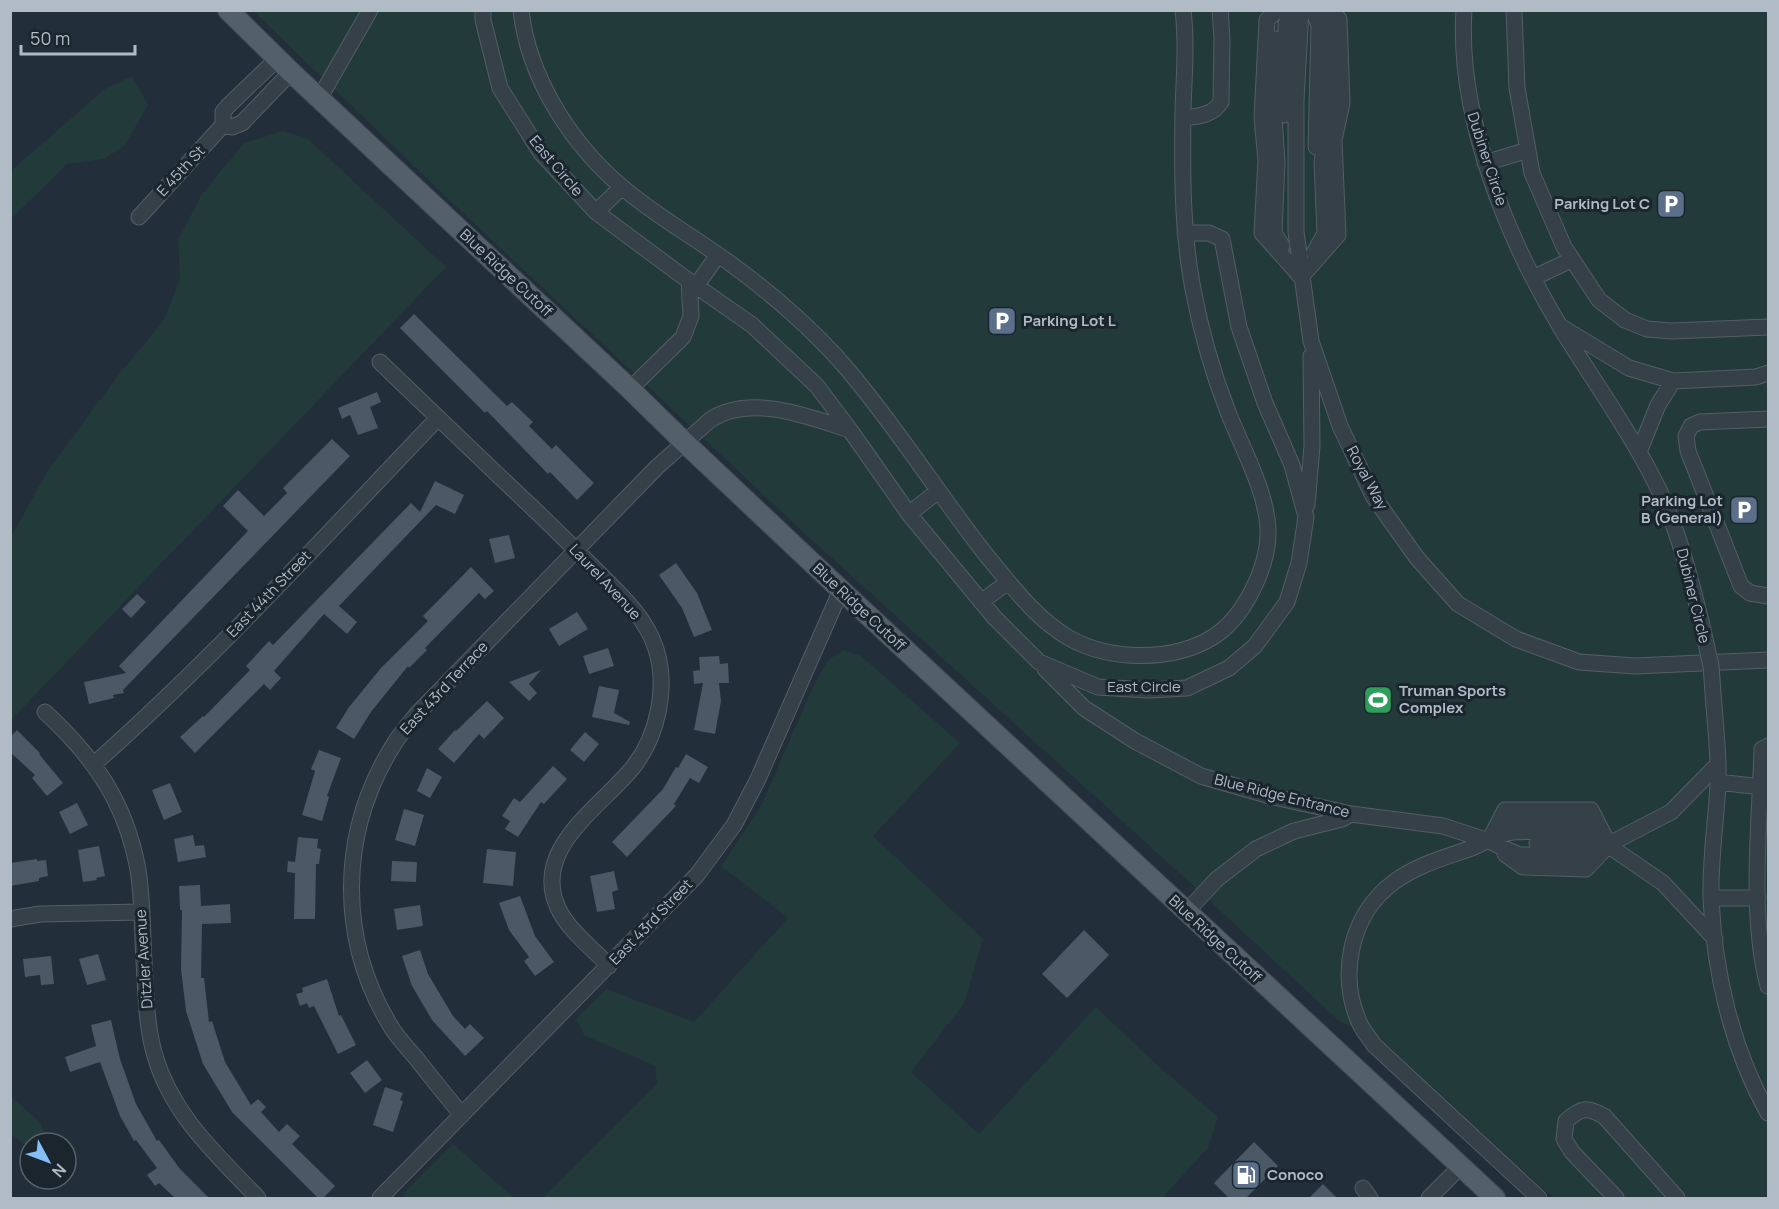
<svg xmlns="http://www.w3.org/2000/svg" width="1779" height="1209" viewBox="0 0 1779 1209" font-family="Manrope,sans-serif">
	<rect width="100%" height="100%" fill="#222e39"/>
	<path fill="#233a3a" d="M253 11H1768V1198H1553L1388 1046 1338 1020 1175 869 802 531 463 213Z
		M132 76 148 105 125 145 104 159 67 164 11 219V171L106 88Z
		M283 131 307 138 446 267 11 720V537L48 470 120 373 164 320 180 278 178 240 202 194 244 143Z
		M843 650 861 656 960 743 873 836 983 939 964 1004 911 1072 979 1134 1096 1007 1155 1063 1218 1117 1208 1148 1162 1198H543L657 1084 655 1066 584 1035 576 1019 606 989 694 1022 788 918 721 866 761 806 811 691 828 660Z
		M10 1096 40 1122 49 1143H30V1149L11 1134Z
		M453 1144 514 1198H407L402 1195Z"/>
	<path fill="#4a5965" d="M414 314 507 406 512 402 533 422 529 426 552 449 556 445 594 483 577 500 550 472 548 474 487 411 485 413 400 328Z
		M377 392 381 402 370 407 378 428 358 435 350 415 342 419 338 408Z
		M332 439 350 456 123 690 124 693 113 695 114 698 89 704 84 682 126 673 119 666 248 531 223 506 238 490 264 516 287 493 283 488Z
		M435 481 464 495 455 514 436 505 339 606 357 622 347 634 324 614 274 671 281 678 270 690 264 684 195 753 180 737 203 716 204 717 250 670 246 666 269 641 273 645 411 503 420 512Z
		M509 535 515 558 495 563 489 539Z
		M676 563 697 593 712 630 694 637 682 608 659 575Z
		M471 567 494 591 485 599 479 593 425 648 427 650 409 668 408 666 371 712 354 739 336 728 349 707 381 668 428 621 423 616Z
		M137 594 146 602 131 618 122 609Z
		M577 612 588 629 559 646 549 629Z
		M608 648 614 666 589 674 583 656Z
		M719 656 720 664 728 663 729 683H719L721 701 715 734 694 730 703 683 694 684 693 671 700 670 699 657Z
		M541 670 529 684 537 693 529 701 509 682Z
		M599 686 619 690 614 713 630 722 629 725 592 717Z
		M487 701 504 718 484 739 479 734 454 763 438 749 455 730 456 731Z
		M17 730 40 753 39 754 63 783 47 796 32 778 35 775 10 752V737Z
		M585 732 599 744 584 762 570 750Z
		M319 750 341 758 327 796 329 797 322 821 302 815 315 771 311 769Z
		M686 754 708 767 699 783 690 778 674 804 676 806 627 857 612 842 663 789 676 767 678 768Z
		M553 766 567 779 544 804 541 802 518 837 505 829 510 821 502 816 514 798 520 802Z
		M427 768 442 777 430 798 417 791Z
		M170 783 182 812 164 820 152 790Z
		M77 803 88 825 70 834 59 812Z
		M404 809 424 815 415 846 395 840Z
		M193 835 195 846 204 845 206 857 178 862 174 839Z
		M298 837 318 839 317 848 321 849 319 864H316L315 919H294L295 873 287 872 288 861 295 862Z
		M99 846 105 876 96 878 97 880 83 882 78 850Z
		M487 849 516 852 513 886 483 883Z
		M37 859V861L46 860 48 876 39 878V881L10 886V863Z
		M392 861 417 862 416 882 391 881Z
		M614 871 618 890 612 892 615 909 597 912 590 876Z
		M200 885 201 906 230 904 231 923 202 924 201 978H204L209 1022 212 1021 225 1062 251 1105 258 1099 266 1107 261 1112 279 1132 287 1124 300 1136 292 1144 335 1186 323 1198H318L232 1112 203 1064 186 1011 181 969 182 910H180L179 886Z
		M520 896 535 936 554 962 535 976 524 961 529 957 509 930 499 903Z
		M420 905 423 926 397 930 394 909Z
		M1084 930 1109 955 1067 998 1042 974Z
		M420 950 428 974 453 1016 465 1029 470 1024 484 1038 465 1056 432 1020 412 986 402 956Z
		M98 954 106 980 87 985 79 959Z
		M51 956 54 984 41 985 40 975 25 977 23 959Z
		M327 979 339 1016 341 1015 356 1045 338 1054 314 1006 309 1008 307 1003 300 1006 296 994 303 992 302 988Z
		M111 1020 120 1059 136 1104 157 1141 159 1140 180 1169 209 1198H175L159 1183 155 1186 147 1175 157 1168 136 1140 134 1141 120 1116 100 1062 70 1072 65 1057 96 1046 91 1025Z
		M367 1060 382 1080 365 1093 350 1073Z
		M385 1087 403 1093 400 1100 403 1101 393 1132 373 1125Z
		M1254 1142 1278 1166 1246 1198H1229L1214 1183Z
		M1323 1184 1337 1198H1309Z"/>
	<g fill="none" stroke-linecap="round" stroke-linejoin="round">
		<g stroke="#535e67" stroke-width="17">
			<path id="minor" d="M483 10V20L500 88 541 153 596 212 689 281 752 325 817 386 850 430 909 514 994 617 1039 662 1098 687 1149 690 1187 688 1229 668 1255 646 1287 602 1299 563 1306 517 1292 465 1265 403 1239 327 1222 239 1209 233H1185
				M521 10C528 77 571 144 622 187 654 215 696 238 731 264 771 293 816 332 848 370 898 429 939 495 987 556 1012 586 1035 618 1069 638 1110 661 1173 662 1213 637 1244 618 1269 566 1268 530 1267 492 1242 448 1228 412 1212 371 1200 328 1192 284 1182 227 1182 168 1183 110 1184 77 1187 44 1183 10
				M1278 10 1267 20 1262 118 1266 160 1262 233 1301 277
				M1301 10 1296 100V232L1311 341 1340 426 1373 496 1417 558 1458 604 1516 639 1579 662 1635 666 1768 660
				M1313 10 1319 25 1316 147
				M1464 10C1457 116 1507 239 1561 328 1594 382 1632 434 1660 492 1679 533 1690 577 1701 621
				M1514 10 1517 88 1532 173 1564 247 1599 300 1625 320 1647 329 1672 331 1768 327
				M1276 39 1274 116 1277 162 1274 233 1282 246
				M277 59 228 106 223 112V125L232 127 242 123 291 72
				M319 99 370 10
				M1285 115 1286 24 1292 10
				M1183 118C1198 116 1212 116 1221 102L1222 38 1220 10
				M1485 163 1528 150
				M596 212 622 187
				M139 217 223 125
				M1314 253 1325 233 1322 163 1329 115 1330 23 1327 20
				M1301 277 1338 235 1334 140 1342 103 1339 19 1329 10
				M1533 278 1571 260
				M696 286 718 255
				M1563 328 1629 368 1673 381
				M380 362C433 413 485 463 538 513 559 533 579 553 600 574 622 596 646 618 656 649 668 687 658 735 634 766 602 807 527 850 560 912 571 932 593 949 609 966
				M630 389 683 337 691 316 689 281
				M1768 419 1700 422 1691 426 1686 436 1688 451 1741 586 1750 593 1768 596
				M1639 452 1658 405 1673 381 1756 377 1768 373
				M1307 505 1312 446 1311 356
				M909 514 938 491
				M981 602 1008 582
				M1045 669 1084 708 1135 741 1201 776 1270 796 1351 814 1443 826 1489 841 1519 855H1588L1671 812 1718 764
				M1714 706C1716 732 1719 758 1718 784 1716 822 1710 860 1711 898 1714 972 1732 1049 1768 1113
				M45 712C94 757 126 803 138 870 143 900 142 931 144 961 146 993 146 1026 155 1056 172 1115 218 1156 258 1198
				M1768 746 1762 749C1760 823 1749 914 1768 986
				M94 764C216 656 326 535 438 418
				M1718 782 1761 787
				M1496 831 1503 823 1524 819 1590 822 1600 835
				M1489 841 1505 810H1591L1607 841
				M1537 843 1609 846 1663 883 1715 939
				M1505 854 1523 867 1586 869 1602 852
				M1711 898H1758
				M1186 912 1217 879 1256 849 1294 831 1342 819 1351 814
				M10 919 40 914 141 912
				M462 1115C446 1096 431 1077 416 1058 408 1049 400 1040 393 1030 337 941 338 833 394 744 400 734 409 724 416 715L657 467 710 420C750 393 809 417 850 430
				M1363 1188 1370 1198
				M380 1198 697 875 734 825 758 779 841 590
				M1429 1198 1460 1167
				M1539 1198 1374 1045C1370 1039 1365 1033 1361 1026 1337 977 1350 914 1394 882 1417 865 1443 858 1469 849 1482 844 1498 834 1512 832 1523 831 1587 831 1594 835 1599 837 1604 842 1609 846
				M1616 1198 1572 1152 1564 1139 1566 1121C1582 1107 1586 1107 1604 1116L1677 1198"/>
		</g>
		<g stroke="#3e4953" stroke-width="22">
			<path id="major" d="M228 10 291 72 630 389 684 442 841 590 1495 1198"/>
		</g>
		<use href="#minor" stroke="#354049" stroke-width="15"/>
		<use href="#major" stroke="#535f69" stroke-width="20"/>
		<g stroke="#535e67" stroke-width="17" stroke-linecap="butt">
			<path id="minor-bridge" d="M1701 621 1711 666 1714 706"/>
		</g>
		<use href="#minor-bridge" stroke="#354049" stroke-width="15"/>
	</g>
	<defs>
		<g id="parking-square" transform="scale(1.5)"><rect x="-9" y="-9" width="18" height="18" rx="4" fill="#5c6f8a" stroke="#1b252e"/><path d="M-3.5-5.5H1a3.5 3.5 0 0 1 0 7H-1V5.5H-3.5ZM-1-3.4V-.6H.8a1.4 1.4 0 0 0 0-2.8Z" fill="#fff"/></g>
		<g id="stadium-square" transform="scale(1.5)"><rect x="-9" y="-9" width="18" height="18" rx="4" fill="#2e9e5b" stroke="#1b252e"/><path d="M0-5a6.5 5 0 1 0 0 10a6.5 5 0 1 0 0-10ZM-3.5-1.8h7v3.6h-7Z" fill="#fff"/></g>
		<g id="fuel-square" transform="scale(1.5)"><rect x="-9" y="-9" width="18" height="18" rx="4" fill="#5c6f8a" stroke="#1b252e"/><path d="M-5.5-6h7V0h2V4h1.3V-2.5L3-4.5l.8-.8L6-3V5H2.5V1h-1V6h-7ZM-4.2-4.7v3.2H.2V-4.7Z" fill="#fff"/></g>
	</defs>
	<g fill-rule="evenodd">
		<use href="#parking-square" x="1671" y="204"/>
		<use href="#parking-square" x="1002" y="321"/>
		<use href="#parking-square" x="1744" y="510"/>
		<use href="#stadium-square" x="1378" y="700"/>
		<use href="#fuel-square" x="1246" y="1175"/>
	</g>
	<g text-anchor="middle" stroke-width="6" stroke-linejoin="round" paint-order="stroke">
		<g font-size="15" fill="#b0bbc6" stroke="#1b252e">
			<text transform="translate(1487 159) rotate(72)" y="5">Dubiner Circle</text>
			<text transform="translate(556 166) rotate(50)" y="5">East Circle</text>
			<text transform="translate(181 171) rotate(-47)" y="5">E 45th St</text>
			<text transform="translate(506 273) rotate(43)" y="5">Blue Ridge Cutoff</text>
			<text transform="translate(1367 478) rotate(62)" y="5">Royal Way</text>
			<text transform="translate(605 582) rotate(47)" y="5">Laurel Avenue</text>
			<text transform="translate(269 594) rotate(-46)" y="5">East 44th Street</text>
			<text transform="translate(1693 596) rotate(76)" y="5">Dubiner Circle</text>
			<text transform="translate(859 607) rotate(43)" y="5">Blue Ridge Cutoff</text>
			<text x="1144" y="692">East Circle</text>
			<text transform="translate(444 688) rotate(-47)" y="5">East 43rd Terrace</text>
			<text transform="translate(1282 796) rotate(14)" y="5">Blue Ridge Entrance</text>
			<text transform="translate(651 922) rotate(-46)" y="5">East 43rd Street</text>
			<text transform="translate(1215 939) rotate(43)" y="5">Blue Ridge Cutoff</text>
			<text transform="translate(144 959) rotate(-94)" y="5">Ditzler Avenue</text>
		</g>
		<g font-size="15" font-weight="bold" fill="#b0bbc6" stroke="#1b252e" text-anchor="start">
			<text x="1650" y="209" text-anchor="end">Parking Lot C</text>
			<text x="1023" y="326">Parking Lot L</text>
			<text x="1723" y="506" text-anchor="end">Parking Lot<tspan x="1723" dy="17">B (General)</tspan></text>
			<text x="1399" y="696">Truman Sports<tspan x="1399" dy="17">Complex</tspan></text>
			<text x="1267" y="1180">Conoco</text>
		</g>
	</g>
	<rect width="1779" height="1209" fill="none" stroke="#b0bbc6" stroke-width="24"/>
	<g transform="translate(48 1161) rotate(131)"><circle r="28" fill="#1b252e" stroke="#57616b" stroke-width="1.5"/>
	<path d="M0-4.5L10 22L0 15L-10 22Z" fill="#84bef6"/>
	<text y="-9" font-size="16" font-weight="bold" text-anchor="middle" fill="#b0bbc6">N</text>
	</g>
	<path d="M21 45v9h114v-9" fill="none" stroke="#b0bbc6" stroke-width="3"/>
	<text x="30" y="45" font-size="18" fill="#b0bbc6" stroke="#1b252e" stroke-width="4.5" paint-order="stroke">50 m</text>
</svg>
